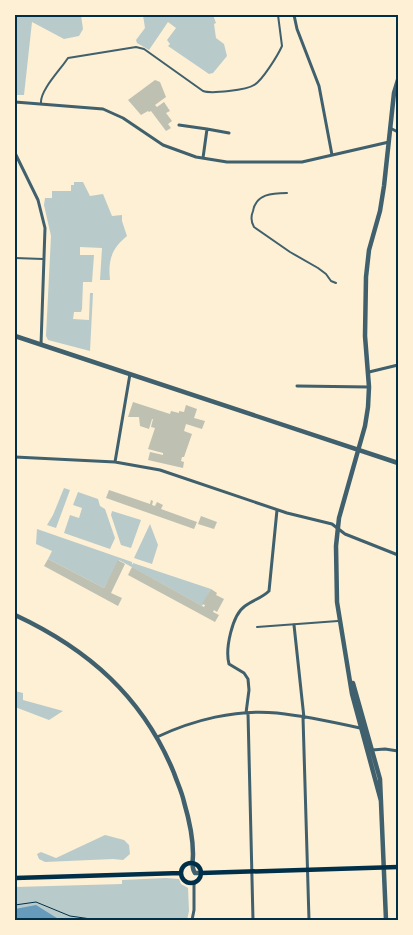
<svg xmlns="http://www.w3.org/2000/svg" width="413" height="935" viewBox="0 0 413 935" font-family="Lato,sans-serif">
	<rect width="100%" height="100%" fill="#fdf0d5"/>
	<path fill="#b9caca" d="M15 15H81L83 29 79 36 64 39 32 22 24 95H15Z
		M143 15H213L216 23 214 24 216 38 224 44 227 56 213 73 209 74 168 46 170 44 167 40 176 28 168 22 149 50 137 43 136 40 145 28Z
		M74 182H83L90 196 103 194 112 216 122 215V221L127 236C111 249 108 261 110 280H100L102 248 80 247V255H94L92 282H83L82 309 81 312H74L73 319 89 320 90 293H93L90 351 48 340 46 336 51 236 44 205 45 198H52V191H71V185H74Z
		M64 488 70 490 56 528 47 525 53 515Z
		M78 492 98 499 100 506 105 509 115 538 110 549 64 533 70 515 79 518 82 508 73 505Z
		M112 511 141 520 131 548 121 545 111 515Z
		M150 524 158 545 152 564 134 558Z
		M37 529 132 562V565L133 563 211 589 202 606 119 560 104 588 48 559 52 551 36 544Z
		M15 691 23 693V700L63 711 49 720 15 707Z
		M105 835 124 840 129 845 130 854 123 860 113 859 45 862 39 859 37 854 41 852 56 858Z
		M166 878 179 879 181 884 188 888 189 911 187 920H15V887L122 884V880Z"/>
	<path fill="#669bbc" d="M36 905 60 920H15V909Z"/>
	<path fill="#bec0b2" d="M155 80 160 82 166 97 155 105 157 107 164 102 170 111 166 113 172 121 168 124 171 128 166 131 151 111 149 112 148 111 141 115 128 100Z
		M133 402 170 414 171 411 179 413V411L184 412 186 405 197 409 194 418 205 421 202 429 186 424 184 431 192 434 184 457H182L181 461 184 462 183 468 148 460 150 452 163 455V453L148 449 155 428 151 427 153 419H152L149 429 140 426 139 417H128Z
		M109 490 150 504 151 500 153 501 152 505 155 506 157 502 163 505 161 509 197 522 194 529 106 498Z
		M201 516 217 522 214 529 198 524Z
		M48 559 104 588 118 560 125 564 111 593 122 598 118 606 44 566Z
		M132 567 204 607 205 605 202 604 211 589 217 593 216 595 224 599 217 612 214 610 213 612 219 615 215 622 128 575Z"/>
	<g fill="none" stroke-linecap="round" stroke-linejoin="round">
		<path stroke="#003049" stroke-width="1" d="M15 905 36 902 70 916 98 920"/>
		<path stroke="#3f606c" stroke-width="2" d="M41 103C40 90 61 69 68 58L136 47 144 49 203 91C211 94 247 90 254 85 262 81 278 55 282 46L278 15
			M287 193C272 193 256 194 253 211 251 216 251 222 254 227L290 252 318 268 326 274 331 281 336 283
			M15 258 43 259
			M257 627 338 621"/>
		<path stroke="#3f606c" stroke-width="3" d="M294 15 297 29 319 86 332 155
			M15 102 103 109 123 118 163 145 196 157 227 162H302L389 142
			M179 125 207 129
			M390 128 398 132
			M15 153 38 200 45 228 41 345
			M203 158 207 129 229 133
			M369 372 398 365
			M297 386 369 387
			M15 457 115 462 160 470 287 513 332 524 345 534 398 555
			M115 462 130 374
			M294 625 304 718
			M246 713 249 690 248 679 244 673 229 664C225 649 232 615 245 606 253 600 262 598 269 591L277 510
			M248 713 253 920
			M303 717 309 920
			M157 737C193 720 236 709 277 713 305 716 333 722 360 728
			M372 750 385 749 398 751
			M192 920 194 910V883"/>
		<path stroke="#3f606c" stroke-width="4.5" d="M15 336 398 463
			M15 615C88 649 143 697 174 773 177 782 182 792 184 802 189 819 193 837 193 854 193 861 191 868 195 873H201
			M353 683 380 779 386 920
			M381 801 352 694 337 602 336 546 339 518 365 426 368 407 369 387 365 336 366 277 369 250 380 211 384 186 394 93 398 80"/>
		<path stroke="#003049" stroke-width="4.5" d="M181 873a10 10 0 1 1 20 0a10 10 0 1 1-20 0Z
			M201 873 398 867
			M15 878 181 873"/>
	</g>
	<rect width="413" height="935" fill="none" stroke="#fdf0d5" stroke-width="32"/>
	<rect x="16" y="16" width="381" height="903" fill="none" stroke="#003049" stroke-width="2"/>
</svg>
